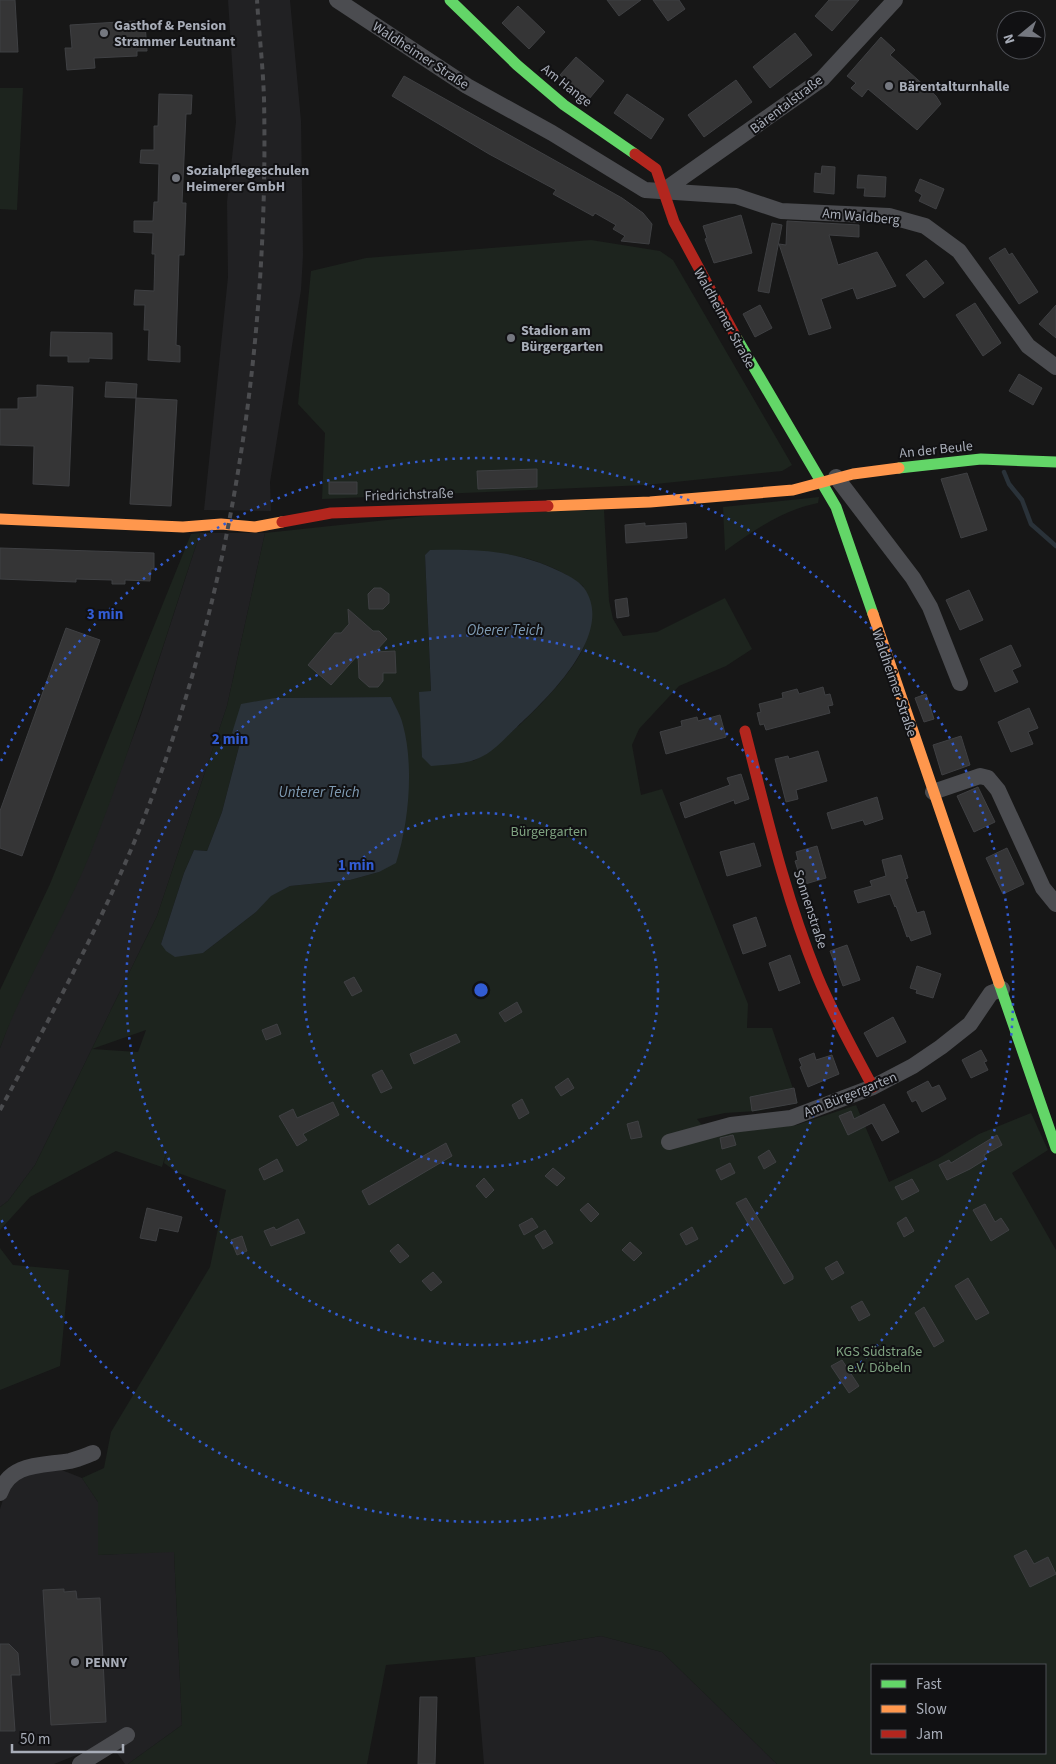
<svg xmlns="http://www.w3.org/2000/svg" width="1056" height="1764" viewBox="0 0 1056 1764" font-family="'Source Sans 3',sans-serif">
	<rect width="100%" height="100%" fill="#171717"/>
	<path fill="#212123" d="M228 0H290L301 121 303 255 301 290 270 482 271 511 204 510 228 277 227 202 236 122Z
		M200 533H265L227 706 157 916 35 1165 8 1201 0 1207V1048L13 1013 90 853 141 715Z
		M54 1467 82 1478 98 1502 99 1555 174 1551 182 1725 128 1764H125L109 1742 54 1764H0V1509L7 1487 23 1471Z
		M601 1636 662 1652 777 1764H484L475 1657Z"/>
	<path fill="#1d241e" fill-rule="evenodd" d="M0 88H23L17 210 0 209Z
		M591 240 660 251 673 260 792 465 782 471 646 485 322 499 325 433 298 404 311 271 366 258Z
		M819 497 818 503C782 510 755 530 725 551L723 507Z
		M604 510 609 601 613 619 623 636 657 632 725 598 752 649 726 666 679 686 639 729 632 745 641 795 662 789 748 1004 747 1028H772L798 1103 757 1111 725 1113 697 1119 710 1135 797 1125 856 1105 889 1182 939 1158 979 1134 1031 1113 1048 1150 1012 1173 1056 1250V1764H777L662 1652 601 1636 475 1657 386 1665 367 1764H128L182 1725 174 1552 98 1555V1502L82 1478 104 1468 111 1432 210 1267 226 1190 178 1173 164 1163 167 1150 162 1167 116 1151 30 1197 0 1230V1207L8 1201 35 1165 157 916 227 706 265 533 443 514ZM430 550C487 551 535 550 583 586 584 602 588 623 586 639 581 671 501 747 473 761L419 692H431L425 555ZM391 697 403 725 404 820 399 852 379 872 350 880 290 886 270 896 256 912 203 953 161 944 184 873 194 850 207 851 222 812 241 739 275 698ZM146 1030 138 1052 92 1049ZM872 1665H1045V1753H872Z
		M200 533C165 639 132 747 91 852 64 919 25 980 0 1048V990L50 884 191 534Z
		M0 1248 13 1265 69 1270 60 1366 0 1390Z"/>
	<path fill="#2a3239" d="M430 550C477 549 516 550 559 571 567 575 578 580 584 588 616 633 548 698 517 727 506 737 496 749 483 756 467 765 449 764 431 766L422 757 419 692 431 691 425 555Z
		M391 697C395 706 401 716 403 725 414 766 409 823 396 863L379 872 350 880 290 886 271 896 256 912 203 953 175 957 166 951 161 944 184 873 194 850 207 851 222 812 241 739 232 733 241 704 275 698Z"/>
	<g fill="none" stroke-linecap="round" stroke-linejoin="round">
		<path stroke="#2a3239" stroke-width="4.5" d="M1004 472 1009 484 1022 500 1031 524 1056 546"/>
	</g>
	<path fill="#353536" stroke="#3f4043" d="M0 0H15L18 52H0Z
		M607 0H641L619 16Z
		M653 0H679L685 9 668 21Z
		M829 0H859L832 31 815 16Z
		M518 6 545 32 529 49 502 23Z
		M135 21V24L145 23 147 51H137V56L94 58 95 68 67 70 65 48H72L70 25Z
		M795 33 812 55 770 88 753 67Z
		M881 37 895 50 890 55 936 96 941 104 917 130 868 89 862 97 851 88 856 83 847 76Z
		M576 57 604 81 589 99 560 75Z
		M404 76 622 198 643 213 652 224 649 244 621 241 625 236 613 229 616 225 595 213 593 216 553 194 556 190 489 154 392 96Z
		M736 80 752 102 704 137 688 115Z
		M159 94 192 95 191 114H186L182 203H186L184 255H179L176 345 180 346V362L148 360 149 330H144L145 305H134L135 290 154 291 155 254H152L153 233 134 232V221H153L154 202H158L159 164 140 163 141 150H154V126H158Z
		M627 94 664 119 651 139 614 113Z
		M822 166 835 167 834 194 814 192 815 173 821 174Z
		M858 175 886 177 885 197 864 196 865 188H857Z
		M920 179 944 189 936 209 919 201 922 195 915 191Z
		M741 215 752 253 714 263 705 239 707 238 703 226Z
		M787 221 859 225V237L829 235 838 265 877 252 896 286 857 299 853 288 821 299 831 328 809 335 779 244 786 245Z
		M772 223 782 225 769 293 758 291Z
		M1005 248 1009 255 1012 253 1038 292 1019 304 989 258Z
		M926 260 944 283 924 298 906 275Z
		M975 303 1001 343 983 356 956 315Z
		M760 305 772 328 755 337 743 314Z
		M1056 305V338L1039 324Z
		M51 332 112 333V359L89 358V362H68V356H50Z
		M1019 374 1042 388 1033 405 1009 391Z
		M106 382 137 384 136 398 105 397Z
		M37 385 73 387 69 486 33 484 34 446 0 445V409H18V398L37 397Z
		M136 398 177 400 171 506 130 504Z
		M537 469V487L478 489 477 471Z
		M967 473 987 530 961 538 941 479Z
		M329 482H357V494H329Z
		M645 523V526L686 523 687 538 626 543 625 525Z
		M0 548 154 553V569H151L150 581 125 580V584H112V580L76 579V582L0 579Z
		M374 588H381L389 594V603L383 609H369L368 594Z
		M969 590 983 620 960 630 946 600Z
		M627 598 629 616 617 618 615 600Z
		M348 609 373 631H379L387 639 375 652 395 651 396 673H383V681L378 687H369L359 678 358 655 331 685 308 665 335 633H341L349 624Z
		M66 628 100 640 22 856 0 848V811Z
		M1011 645 1021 666 1012 670 1018 682 995 692 980 659Z
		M823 687 825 695 830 694 833 705 828 706 830 713 766 730 764 724 760 725 757 713 761 712 759 704 783 698 782 693 797 689 799 694Z
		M926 694 934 719 924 722 915 698Z
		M1029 708 1038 728 1028 732 1033 744 1011 752 998 722Z
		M720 715 726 737 666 754 660 732 682 726 681 721 697 717 698 721Z
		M961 736 970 765 942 775 933 745Z
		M818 751 827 781 796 790 798 799 786 802 775 759 788 756 789 759Z
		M741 774 749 799 735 804 734 800 685 818 680 803 730 785 727 778Z
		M978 787 995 822 974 832 957 796Z
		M877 797 883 819 865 825 863 820 832 829 827 813Z
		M754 843 761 866 727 876 720 852Z
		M817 846 826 878 805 884 803 876 800 877 795 861 798 860 796 852Z
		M1007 848 1024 884 1003 894 986 858Z
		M901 855 908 878 905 879 917 913 924 911 931 934 911 941 909 936 907 937 896 906 895 907 890 894 858 903 854 891 872 886 870 881 886 876 882 860Z
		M756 917 766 946 743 954 733 925Z
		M847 945 860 980 843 986 830 951Z
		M790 955 800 983 779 991 769 963Z
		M917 966 941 974 933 998 916 993 917 990 910 988Z
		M354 977 362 991 352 996 344 982Z
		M517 1002 522 1012 505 1022 499 1013Z
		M893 1017 906 1042 877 1057 864 1033Z
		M277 1024 281 1034 266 1040 262 1030Z
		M456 1034 460 1042 414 1064 410 1054Z
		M981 1050 987 1061 984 1062 988 1070 971 1078 962 1060Z
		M814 1053 816 1060 832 1055 839 1074 808 1087 800 1067 802 1066 799 1059Z
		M382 1070 392 1088 381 1093 372 1075Z
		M568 1078 574 1088 561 1096 555 1087Z
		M928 1081 932 1088 939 1085 946 1099 922 1112 916 1100 912 1102 907 1092Z
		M794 1088 797 1103 752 1111 750 1097Z
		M522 1099 529 1113 519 1119 512 1105Z
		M333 1102 339 1115 303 1134 307 1140 297 1146 279 1116 293 1109 297 1118Z
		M884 1104 899 1132 882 1141 872 1123 848 1135 839 1116 851 1111 854 1119Z
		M638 1121 642 1137 631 1139 627 1124Z
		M733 1135 736 1145 722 1149 720 1138Z
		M997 1135 1002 1145 984 1155 986 1159 970 1169 947 1180 939 1165 949 1160 951 1163Z
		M446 1143 452 1156 369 1205 362 1191Z
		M769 1150 776 1162 764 1169 758 1157Z
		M277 1159 283 1171 264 1180 259 1169Z
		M730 1163 735 1173 721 1180 716 1170Z
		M553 1168 565 1178 557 1186 545 1176Z
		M484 1178 494 1190 486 1198 476 1186Z
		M912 1179 919 1191 902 1200 895 1187Z
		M746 1198 793 1276V1279L784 1284 736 1203Z
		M588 1203 599 1214 591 1222 580 1210Z
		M985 1204 995 1222 1001 1218 1009 1230 991 1241 973 1210Z
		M147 1208 182 1217 178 1232 159 1228 156 1241 140 1238Z
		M906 1217 914 1231 904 1237 897 1223Z
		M532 1218 538 1227 524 1235 519 1225Z
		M298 1219 305 1233 271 1246 264 1231 274 1227 276 1230Z
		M692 1227 698 1239 686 1245 680 1234Z
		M545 1230 553 1243 543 1249 535 1236Z
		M242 1236 247 1251 237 1255 231 1240Z
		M630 1242 642 1253 634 1261 622 1250Z
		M398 1244 409 1256 400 1263 390 1251Z
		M837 1261 844 1273 832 1280 825 1268Z
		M433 1272 442 1282 431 1291 422 1281Z
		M968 1278 989 1313 976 1320 955 1286Z
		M862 1301 870 1315 859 1321 851 1307Z
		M924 1307 944 1341 934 1347 915 1313Z
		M842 1360 859 1386 849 1393 831 1366Z
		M1026 1550 1034 1564 1048 1557 1056 1574 1030 1587 1014 1556Z
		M64 1589V1592L76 1591 77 1599 100 1598 106 1722 51 1725 43 1590Z
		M0 1644H9L18 1653 20 1675H11L15 1731H0Z
		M420 1697H437L435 1764H418Z"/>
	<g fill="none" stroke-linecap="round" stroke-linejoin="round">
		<path stroke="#4b4c50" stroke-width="16" d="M337 0 467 86 552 133 645 190 736 196 781 211 889 216 925 226 959 251 1028 346 1056 367
			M663 191 822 79 895 0
			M836 477 913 578 930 607 960 683
			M933 792 980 776 988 778 998 790 1043 888 1056 904
			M669 1142 731 1125 791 1118 873 1087 913 1066 941 1047 970 1024 991 993 1002 989
			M0 1493C10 1462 43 1466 70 1461 78 1459 85 1456 93 1453
			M80 1764 127 1735"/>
		<path stroke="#63d668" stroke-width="11" d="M450 0 517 65 564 105 635 154
			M736 337 836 507 873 614
			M899 468 981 459 1056 462
			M999 983 1056 1148"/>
		<path stroke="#ff974d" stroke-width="11" d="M548 506 650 502 793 490 853 474 899 468
			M0 519 183 527 221 524 255 527 282 522
			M873 614 999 983"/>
		<path stroke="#b3261e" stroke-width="11" d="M635 154 656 169 674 222 736 337
			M282 522 331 513 548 506
			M745 731C766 813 785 896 817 975 833 1014 853 1050 873 1087"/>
		<path stroke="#4b4c4f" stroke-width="4" stroke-dasharray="6 5" stroke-linecap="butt" d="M0 1110C52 1014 104 919 144 818 233 592 269 340 264 99 263 66 259 33 257 0"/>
	</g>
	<g fill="none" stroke="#325cd3" stroke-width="2.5" stroke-dasharray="2.5 5">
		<circle cx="481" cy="990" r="177"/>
		<circle cx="481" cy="990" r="355"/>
		<path d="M1 761A532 532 0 1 1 1 1219"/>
	</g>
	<g fill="#757880" stroke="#111113" stroke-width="2">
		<circle cx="104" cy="33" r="5"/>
		<circle cx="889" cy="86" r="5"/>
		<circle cx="176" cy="178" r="5"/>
		<circle cx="511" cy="338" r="5"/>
		<circle cx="75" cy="1662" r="5"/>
	</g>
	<g text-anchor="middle" stroke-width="4" stroke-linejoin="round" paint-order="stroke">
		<g font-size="14" font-weight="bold" fill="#a8adb8" stroke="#111113" text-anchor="start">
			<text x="114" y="30">Gasthof &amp; Pension<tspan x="114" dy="16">Strammer Leutnant</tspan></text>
			<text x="899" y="91">Bärentalturnhalle</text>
			<text x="186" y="175">Sozialpflegeschulen<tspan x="186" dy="16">Heimerer GmbH</tspan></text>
			<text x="521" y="335">Stadion am<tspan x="521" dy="16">Bürgergarten</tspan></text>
			<text x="85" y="1667">PENNY</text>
		</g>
		<g font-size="14" fill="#a8adb8" stroke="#111113">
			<text transform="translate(421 55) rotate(33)" y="5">Waldheimer Straße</text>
			<text transform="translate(567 85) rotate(38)" y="5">Am Hange</text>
			<text transform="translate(786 104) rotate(-37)" y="5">Bärentalstraße</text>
			<text transform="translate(861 216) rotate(5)" y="5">Am Waldberg</text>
			<text transform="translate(725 318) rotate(61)" y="5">Waldheimer Straße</text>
			<text transform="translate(936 449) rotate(-6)" y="5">An der Beule</text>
			<text transform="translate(409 494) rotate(-2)" y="5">Friedrichstraße</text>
			<text transform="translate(895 683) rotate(71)" y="5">Waldheimer Straße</text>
			<text transform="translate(811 909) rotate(72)" y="5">Sonnenstraße</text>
			<text transform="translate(850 1094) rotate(-22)" y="5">Am Bürgergarten</text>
		</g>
		<g font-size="14" fill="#7fa381" stroke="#111113">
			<text x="549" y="836">Bürgergarten</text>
			<text x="879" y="1356">KGS Südstraße<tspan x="879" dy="16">e.V. Döbeln</tspan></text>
		</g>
		<g font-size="15" font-style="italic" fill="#7f9bb3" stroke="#111113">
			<text x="505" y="635">Oberer Teich</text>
			<text x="319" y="797">Unterer Teich</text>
		</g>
	</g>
	<circle cx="481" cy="990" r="8" fill="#325cd3" stroke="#111113" stroke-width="2.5"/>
	<g font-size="15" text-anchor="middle" font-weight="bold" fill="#325cd3" stroke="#111113" stroke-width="4" stroke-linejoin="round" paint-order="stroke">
		<text x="105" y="619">3 min</text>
		<text x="230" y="744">2 min</text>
		<text x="356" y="870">1 min</text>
	</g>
	<rect x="871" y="1664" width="175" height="90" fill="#111113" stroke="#4d4f55"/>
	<rect x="881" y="1680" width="25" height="8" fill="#63d668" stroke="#4d4f55"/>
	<text x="916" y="1689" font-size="15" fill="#a8adb8">Fast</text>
	<rect x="881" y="1705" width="25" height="8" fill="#ff974d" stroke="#4d4f55"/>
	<text x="916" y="1714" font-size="15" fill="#a8adb8">Slow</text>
	<rect x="881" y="1730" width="25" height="8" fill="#b3261e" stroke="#4d4f55"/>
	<text x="916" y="1739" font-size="15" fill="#a8adb8">Jam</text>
	<g transform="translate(1021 35) rotate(252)"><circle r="24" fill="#111113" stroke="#4d4f55"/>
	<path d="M0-4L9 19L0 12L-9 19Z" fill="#757880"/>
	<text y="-8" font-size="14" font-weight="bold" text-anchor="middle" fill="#a8adb8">N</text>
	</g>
	<path d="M12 1744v8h111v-8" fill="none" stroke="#a8adb8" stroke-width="2.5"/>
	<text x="20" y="1744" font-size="15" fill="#a8adb8" stroke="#111113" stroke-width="4" paint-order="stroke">50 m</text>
</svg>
